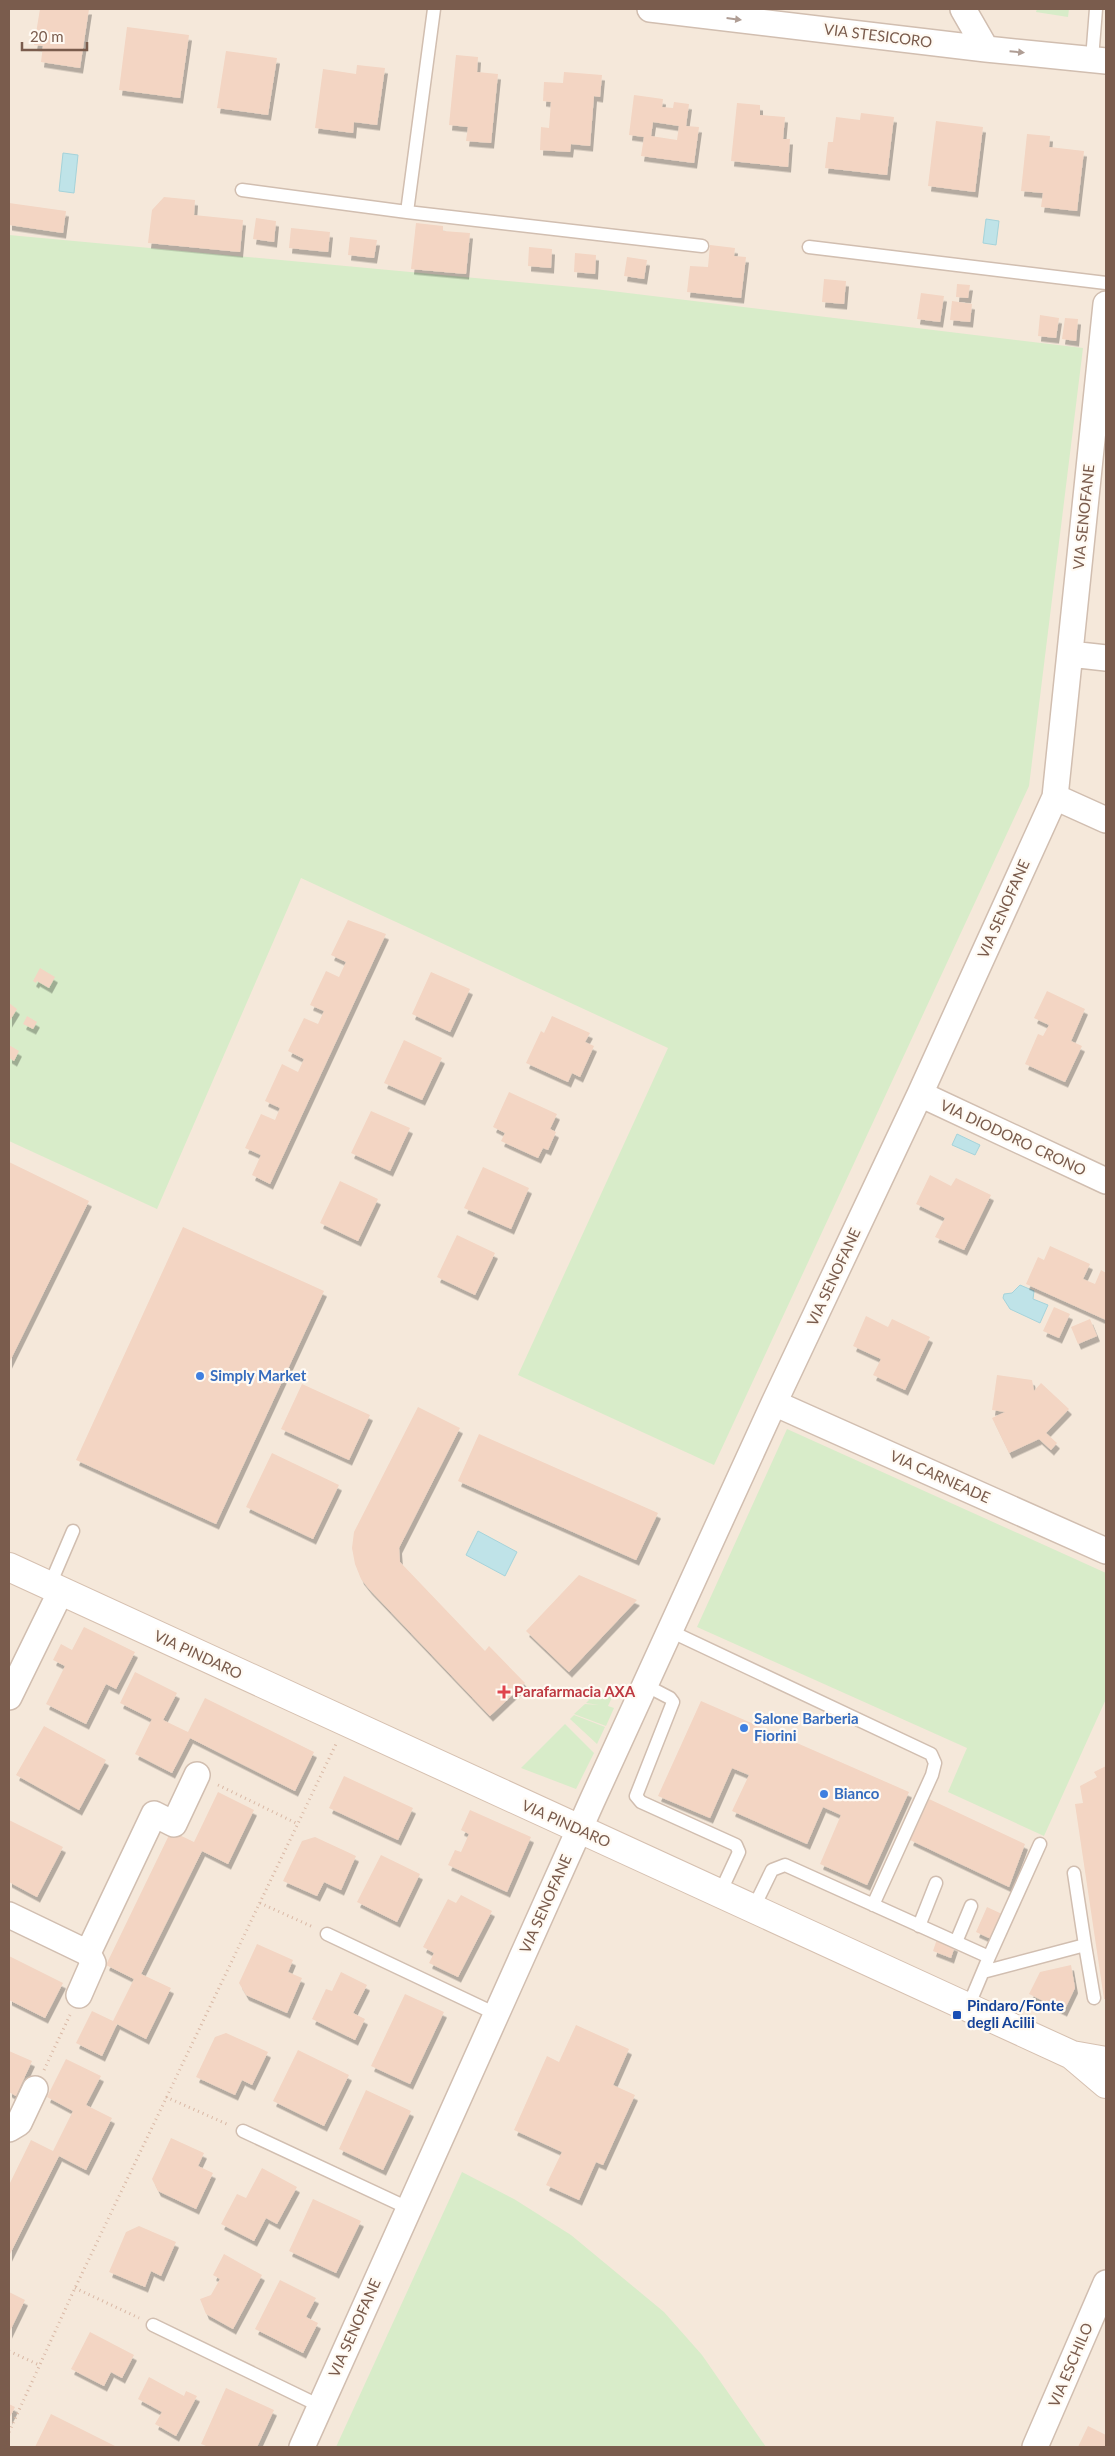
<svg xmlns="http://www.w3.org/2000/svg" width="1115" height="2456" viewBox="0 0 1115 2456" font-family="Lato,sans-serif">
	<defs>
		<filter id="shadow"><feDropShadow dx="3" dy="5.5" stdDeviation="0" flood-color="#0004"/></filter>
	</defs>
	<rect width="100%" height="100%" fill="#fdf6ec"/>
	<path fill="#f5e8da" d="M9 9H1106V2447H9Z"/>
	<path fill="#d8ecc9" d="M1037 9H1069L1068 17 1036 12Z
		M9 235 595 289 1083 348 1029 786 714 1465 518 1375 668 1048 301 878 157 1209 9 1141Z
		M787 1429 1106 1573V1699L1044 1836 948 1792 967 1748 697 1627Z
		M599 1690 615 1691 608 1706 614 1708 606 1726 574 1714 585 1704 599 1705 586 1703Z
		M574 1715 605 1727 597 1744 570 1719Z
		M565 1724 594 1753 576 1789 521 1768Z
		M462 2172 514 2199 571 2235 664 2312 702 2355 766 2447H336Z"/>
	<path fill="#bfe3e8" stroke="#a5d3da" d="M63 153 78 155 74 193 59 191Z
		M986 219 999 221 996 245 983 243Z
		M957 1134 980 1145 975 1155 952 1145Z
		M1020 1285 1034 1291 1033 1299 1048 1305 1040 1323 1010 1309 1003 1298 1004 1294 1012 1293Z
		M478 1531 517 1552 505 1576 466 1555Z"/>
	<path fill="#f3d5c3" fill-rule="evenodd" filter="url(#shadow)" d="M40 9H89L80 68 41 62 43 46 34 45Z
		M127 27 189 35 180 98 119 90Z
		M226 51 277 58 268 115 217 108Z
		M456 55 478 57 477 72 498 74 491 143 466 141 468 127 449 125Z
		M357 65 385 68 377 125 354 122 353 133 315 128 323 69 356 74Z
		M564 72 602 75 600 97 594 96 590 146 571 144 570 152 540 150 541 127 549 128 551 102 543 101 544 82 563 83Z
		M634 95 663 99 662 107 673 108 674 102 689 104 686 126 699 127 694 163 641 156 644 137 629 135ZM653 122 679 126 677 140 651 136Z
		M737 103 760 105V115L785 117 783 139H790L788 167 731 161Z
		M861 113 894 117 887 175 825 168 828 142H833L836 117 860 120Z
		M936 121 983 127 975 192 928 186Z
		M1027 134 1050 136 1049 147 1084 151 1077 211 1041 207 1043 193 1021 191Z
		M164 197 195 200 194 215 243 220 240 252 148 243 152 210Z
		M9 203 66 211 63 233 9 225Z
		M256 218 276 221 274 242 253 239Z
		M416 223 443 226V231L470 233 466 274 411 269Z
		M291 228 330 232 328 252 289 248Z
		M350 237 377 240 374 258 348 255Z
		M710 245 735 248 734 256 746 257 741 298 687 292 690 266 708 267Z
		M529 247 552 249 551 268 528 266Z
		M575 253 596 255 595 274 574 272Z
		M627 257 647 260 644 279 624 276Z
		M824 279 846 281 844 304 822 302Z
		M957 284 970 285 968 298 956 297Z
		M921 293 944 296 940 322 917 319Z
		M952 301 972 304 970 322 950 320Z
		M1040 315 1059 318 1056 338 1038 336Z
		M1065 318 1078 319 1076 341 1062 339Z
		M348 920 386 934 270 1184 252 1175 261 1155 245 1148 261 1114 275 1120 280 1108 265 1101 282 1064 298 1072 304 1059 288 1051 304 1018 318 1024 324 1011 310 1005 326 971 339 977 346 962 331 955Z
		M40 968 55 977 49 988 37 981 36 983 33 981Z
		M431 972 470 989 450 1032 412 1014Z
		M1047 991 1085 1009 1071 1041 1082 1046 1065 1082 1025 1064 1038 1034 1043 1036 1049 1025 1034 1018Z
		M9 1003 17 1009 9 1022Z
		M27 1016 37 1022 33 1029 23 1024Z
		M552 1016 590 1033 585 1042 594 1046 580 1077 572 1073 568 1082 526 1063 541 1031 544 1033Z
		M404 1040 442 1058 422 1100 384 1083Z
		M9 1045 19 1051 14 1061 9 1058Z
		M509 1092 557 1114 550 1129 556 1132 548 1150 543 1148 538 1158 501 1141 505 1133 493 1127Z
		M371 1111 410 1128 390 1171 351 1153Z
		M9 1162 89 1201 9 1363Z
		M483 1167 529 1188 511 1229 464 1208Z
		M930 1175 951 1186 956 1178 991 1195 964 1250 935 1237 945 1218 916 1204Z
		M340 1181 378 1199 358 1241 320 1223Z
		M183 1227 324 1291 216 1524 76 1460Z
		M457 1235 495 1253 475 1295 437 1277Z
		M1050 1246 1090 1264 1083 1279 1095 1284 1101 1270 1106 1273V1320L1026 1284 1038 1257 1044 1260Z
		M1054 1307 1070 1314 1059 1338 1043 1331Z
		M866 1316 888 1327 892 1319 930 1337 905 1390 873 1375 881 1359 853 1346Z
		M1090 1319 1097 1336 1078 1344 1071 1327Z
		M997 1375 1032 1380 1034 1391 1041 1383 1069 1409 1046 1433 1057 1443 1051 1450 1039 1439 1009 1453 992 1418 1005 1412 992 1410Z
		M302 1384 370 1415 349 1460 281 1429Z
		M418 1407 460 1428 399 1548 400 1562 485 1651 489 1646 525 1683 490 1716 369 1589 361 1579 355 1564 352 1548 354 1532Z
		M479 1434 658 1513 636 1560 458 1481Z
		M272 1453 339 1485 313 1539 246 1507Z
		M579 1575 637 1600 569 1672 526 1631Z
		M84 1627 135 1652 116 1689 106 1684 86 1724 46 1704 65 1666 53 1660 61 1644 72 1650Z
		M135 1672 177 1693 163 1720 188 1732 205 1698 314 1752 295 1791 190 1738 172 1773 135 1754 152 1719 120 1703Z
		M701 1701 909 1792 867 1885 820 1864 841 1815 823 1807 807 1844 732 1811 749 1775 732 1768 710 1818 658 1796Z
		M44 1726 106 1760 79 1810 16 1775Z
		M1106 1766V1999H1104L1075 1804 1083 1803 1080 1786 1097 1777 1094 1772Z
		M344 1776 413 1808 398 1840 329 1808Z
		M218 1792 254 1810 228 1864 202 1851 141 1974 171 1988 146 2039 117 2024 102 2056 76 2043 92 2011 113 2021 134 1979 106 1965 171 1831 194 1842Z
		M929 1799 1025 1844 1009 1887 910 1840Z
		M470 1810 531 1837 507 1892 448 1865 455 1850 461 1852 469 1834 461 1830Z
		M9 1820 63 1847 37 1897 9 1882Z
		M315 1837 356 1856 341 1890 324 1882 317 1896 283 1881 302 1841Z
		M381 1855 420 1874 397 1922 357 1902Z
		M461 1895 492 1911 458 1977 429 1963 434 1953 423 1947 448 1899 456 1903Z
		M987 1907 1002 1914 991 1939 976 1932Z
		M937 1939 955 1946 951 1958 933 1951Z
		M257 1944 293 1960 288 1972 302 1978 287 2013 246 1995 239 1983Z
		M9 1956 63 1983 45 2018 9 2000Z
		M1071 1965 1075 1988 1064 2011 1029 1994 1040 1972Z
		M341 1972 367 1985 353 2013 365 2019 355 2040 312 2019 326 1989 332 1991Z
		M405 1994 444 2012 410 2084 371 2066Z
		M576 2025 629 2049 613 2085 635 2095 603 2165 596 2162 579 2200 546 2185 562 2152 514 2130 547 2056 559 2062Z
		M226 2033 268 2052 252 2085 242 2080 235 2095 196 2077 215 2037Z
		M298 2050 349 2075 324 2126 273 2101Z
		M9 2051 32 2061 16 2096 9 2092Z
		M66 2059 101 2076 86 2105 112 2118 86 2170 59 2156 9 2256V2185L31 2140 53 2151 73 2111 47 2097Z
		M366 2090 411 2111 383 2170 339 2149Z
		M171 2138 204 2153 198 2166 213 2173 196 2209 158 2191 152 2179Z
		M262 2168 297 2187 277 2224 266 2218 254 2241 221 2224 237 2194 246 2198Z
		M313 2199 361 2221 336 2273 289 2251Z
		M139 2226 176 2242 161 2276 151 2271 145 2287 109 2272 126 2232Z
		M224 2254 262 2275 233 2329 206 2314 200 2299 211 2295 220 2279 213 2275Z
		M280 2280 316 2298 306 2317 318 2323 303 2353 255 2329Z
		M9 2292 25 2300 9 2333Z
		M90 2332 134 2355 122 2378 111 2372 104 2386 71 2369Z
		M149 2377 184 2396 186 2391 197 2396 176 2436 155 2424 162 2412 138 2399Z
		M226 2388 274 2410 257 2447H209L201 2444Z
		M9 2404 15 2407 9 2419Z
		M51 2414 117 2447H35Z
		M1088 2426 1106 2435V2447H1078Z"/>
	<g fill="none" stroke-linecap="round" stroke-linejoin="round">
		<g stroke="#d1beb0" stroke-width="15">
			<path id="lane" d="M1092 59 1096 9
				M242 190 407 212 702 246
				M407 212 434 9
				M809 247 1106 283
				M49 1587 73 1531
				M670 1631 931 1754 935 1763 932 1775 873 1905
				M645 1685 670 1698 673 1702 636 1796 641 1802 736 1845 739 1852 720 1893
				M753 1909 772 1870 785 1865 989 1957 968 2007
				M919 1926 936 1883
				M327 1934 496 2014
				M956 1942 971 1906
				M1085 1945 1094 1998
				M989 1957 1040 1844
				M983 1972 1085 1945 1074 1873
				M243 2131 408 2208
				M153 2325 320 2406"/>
		</g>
		<g stroke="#d1beb0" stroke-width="28">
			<path id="street" d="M650 9 986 49 1106 61
				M963 9 986 49
				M1070 654 1106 658
				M1055 797 1106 820
				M920 1094 1106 1181
				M774 1403 1106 1551
				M9 1697 60 1593
				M9 1915 88 1953 154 1814 174 1824 197 1775
				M79 1995 93 1963 88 1953
				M9 2129 19 2123 35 2089
				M302 2447 592 1801 774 1403 920 1094 1055 797 1106 304
				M1035 2447 1106 2283"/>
		</g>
		<g stroke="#d6c0b0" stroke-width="30">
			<path id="secondary" d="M9 1567 1072 2055 1106 2061
				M1073 2056 1106 2084"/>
		</g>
		<path stroke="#d9b8a5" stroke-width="3" stroke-dasharray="1 4" stroke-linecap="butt" d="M218 1785 298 1824
			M260 1903 313 1927
			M44 2070 70 2015
			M166 2097 229 2125
			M75 2288 139 2318
			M9 2351 39 2365
			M9 2432 75 2288 336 1744"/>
		<use href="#lane" stroke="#fff" stroke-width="12"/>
		<use href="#street" stroke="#fff" stroke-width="25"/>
		<use href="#secondary" stroke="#fff" stroke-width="28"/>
	</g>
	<defs><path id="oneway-solid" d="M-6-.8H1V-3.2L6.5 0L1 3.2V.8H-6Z" transform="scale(1.25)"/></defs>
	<g fill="#af9d94">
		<use href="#oneway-solid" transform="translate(734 19) rotate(7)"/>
		<use href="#oneway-solid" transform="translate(1017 52) rotate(6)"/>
	</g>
	<g fill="#3f7fe0" stroke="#fffaf3" stroke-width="2">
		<circle cx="200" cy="1376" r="5"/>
		<circle cx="744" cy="1728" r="5"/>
		<circle cx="824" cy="1794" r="5"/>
	</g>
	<path fill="#e0444e" stroke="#fffaf3" stroke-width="2" d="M501.5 1684.5h5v5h5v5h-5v5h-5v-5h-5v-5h5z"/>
	<rect fill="#1a4fb4" stroke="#fffaf3" stroke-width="2" x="952" y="2010" width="10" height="10" rx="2.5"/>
	<g text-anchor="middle" stroke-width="4.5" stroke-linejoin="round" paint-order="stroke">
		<g font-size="15" fill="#7a5c4d" stroke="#fffaf3">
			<text transform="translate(878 36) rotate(7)" y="5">VIA STESICORO</text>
			<text transform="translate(1084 517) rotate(-84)" y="5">VIA SENOFANE</text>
			<text transform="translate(1004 909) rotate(-66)" y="5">VIA SENOFANE</text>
			<text transform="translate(1013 1138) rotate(25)" y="5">VIA DIODORO CRONO</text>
			<text transform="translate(834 1277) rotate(-65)" y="5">VIA SENOFANE</text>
			<text transform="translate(940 1477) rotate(24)" y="5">VIA CARNEADE</text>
			<text transform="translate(198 1655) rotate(25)" y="5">VIA PINDARO</text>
			<text transform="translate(566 1824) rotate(24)" y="5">VIA PINDARO</text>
			<text transform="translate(546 1904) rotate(-66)" y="5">VIA SENOFANE</text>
			<text transform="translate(355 2328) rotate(-66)" y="5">VIA SENOFANE</text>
			<text transform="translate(1071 2365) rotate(-67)" y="5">VIA ESCHILO</text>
		</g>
		<g font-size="15" font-weight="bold" fill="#366cbe" stroke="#fffaf3" text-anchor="start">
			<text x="210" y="1381">Simply Market</text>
			<text x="754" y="1724">Salone Barberia<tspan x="754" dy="17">Fiorini</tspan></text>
			<text x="834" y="1799">Bianco</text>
		</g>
		<g font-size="15" font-weight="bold" fill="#be3a42" stroke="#fffaf3" text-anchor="start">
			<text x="514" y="1697">Parafarmacia AXA</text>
		</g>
		<g font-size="15" font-weight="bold" fill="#164399" stroke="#fffaf3" text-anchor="start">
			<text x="967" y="2011">Pindaro/Fonte<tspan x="967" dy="17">degli Acilii</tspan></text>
		</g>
	</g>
	<rect width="1115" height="2456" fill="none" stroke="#7a5c4d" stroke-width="20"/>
	<path d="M22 42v8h65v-8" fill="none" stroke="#7a5c4d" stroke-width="2.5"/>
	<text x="30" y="42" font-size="15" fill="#7a5c4d" stroke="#fffaf3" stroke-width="4" paint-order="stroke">20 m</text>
</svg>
